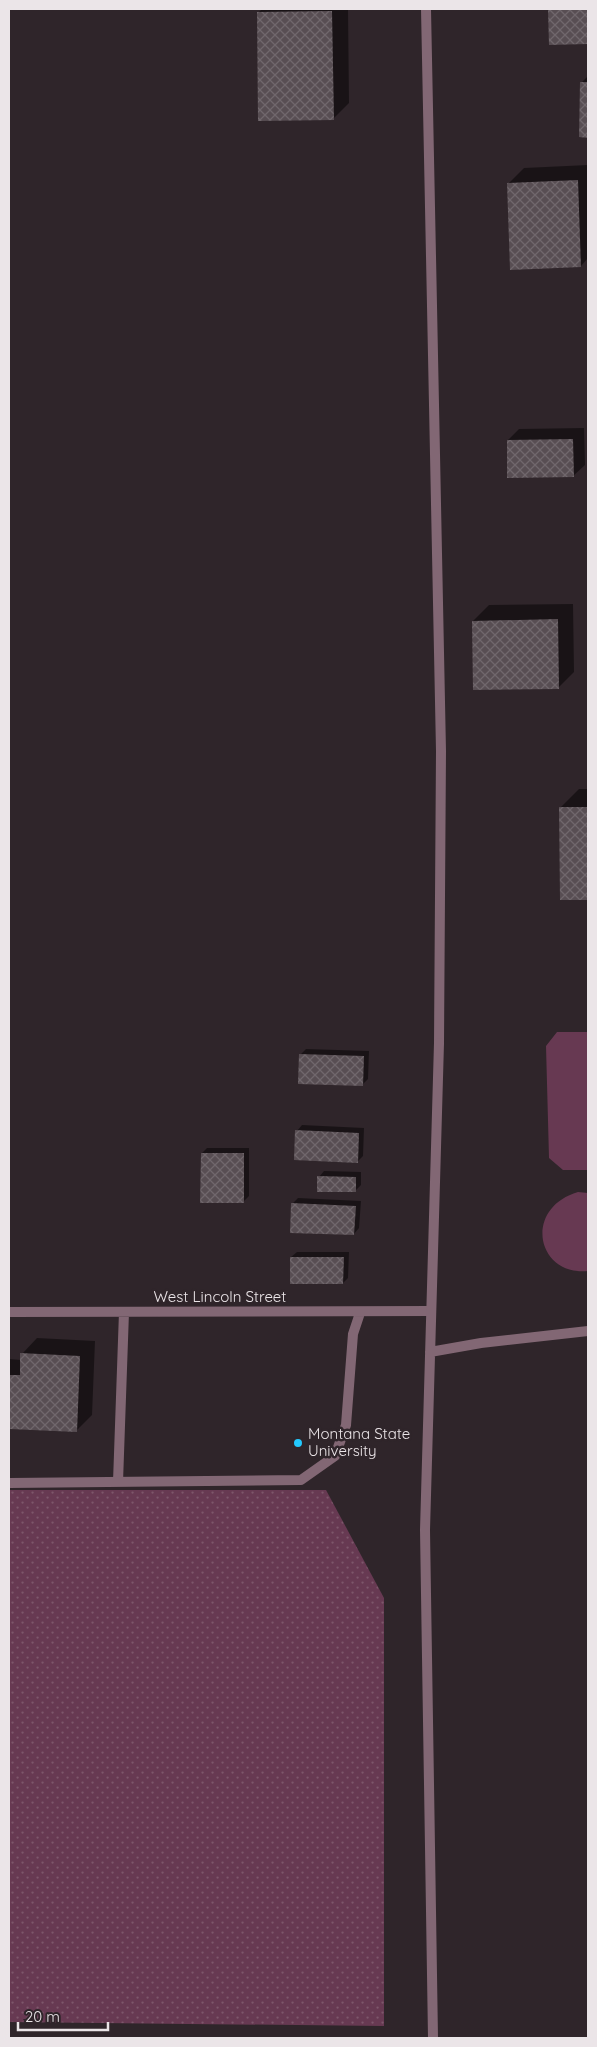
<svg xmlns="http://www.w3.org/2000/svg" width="597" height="2047" viewBox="0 0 597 2047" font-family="Quicksand,sans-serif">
	<defs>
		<pattern id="garden-dots" width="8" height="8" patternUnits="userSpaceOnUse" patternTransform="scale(1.25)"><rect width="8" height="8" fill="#673952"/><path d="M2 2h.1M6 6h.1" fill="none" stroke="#7d566b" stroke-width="1.8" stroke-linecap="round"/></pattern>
		<pattern id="building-cross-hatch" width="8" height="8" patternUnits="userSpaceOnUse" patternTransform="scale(1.25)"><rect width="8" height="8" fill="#584e53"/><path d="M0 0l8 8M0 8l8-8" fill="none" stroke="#70676c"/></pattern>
	</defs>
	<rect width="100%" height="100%" fill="#2f252a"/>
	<path fill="url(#garden-dots)" d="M9 1490H326L384 1598V2026L9 2022Z"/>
	<path fill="#673952" d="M557 1032H588V1170H563L549 1158 546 1046Z
		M578 1192 588 1193V1271C536 1276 523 1208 578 1192Z"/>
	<path fill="#0007" d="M262 9H348L349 103 333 119 258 13Z
		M550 9H588V43H550Z
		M588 76V136H580L581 83Z
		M588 165V258L581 266 508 184 524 168Z
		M584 428 585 465 573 476 508 440 519 429Z
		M573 604 574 672 558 688 473 621 489 605Z
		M579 789H588V899H561L560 808Z
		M306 1049 369 1051 368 1079 362 1085 300 1055Z
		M302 1125 364 1128 363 1156 357 1162 297 1131Z
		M207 1148H249V1196L243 1202 202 1153Z
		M324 1171 361 1172V1185L355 1191 319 1177Z
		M298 1198 361 1201 359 1228 354 1234 292 1204Z
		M297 1252H349L348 1278 343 1283 291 1257Z
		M37 1338 95 1341 92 1415 76 1431 9 1428V1359L21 1360 22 1354Z"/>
	<path fill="url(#building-cross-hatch)" d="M548 9H588V44L549 45Z
		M332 11 334 120 258 121 257 12Z
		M580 82H588V138L579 137Z
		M578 180 581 267 510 270 507 183Z
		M573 439 574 477 507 478V440Z
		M558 619 559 689 473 690 472 621Z
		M559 807H588V900H560Z
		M299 1054 364 1056 363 1086 298 1084Z
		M295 1130 359 1133 358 1163 294 1160Z
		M201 1153H244V1203H200Z
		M317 1176 356 1177V1192H317Z
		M291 1203 356 1206 354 1235 290 1233Z
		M290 1257H344L343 1284H290Z
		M20 1353 80 1356 77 1432 9 1429V1375H20Z"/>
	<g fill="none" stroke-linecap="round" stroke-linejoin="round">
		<path stroke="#826774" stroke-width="10" d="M426 9 441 751 439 1043
			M9 1312 431 1311
			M118 1482 124 1312
			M9 1483 301 1480 335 1456 346 1425 353 1334 360 1313"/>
		<path stroke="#826774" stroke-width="10" d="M430 1352 481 1343 588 1331
			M433 2038 425 1530 439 1043"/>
	</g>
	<circle fill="#23c9fe" stroke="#2f252a" stroke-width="2" cx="298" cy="1443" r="5"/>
	<g text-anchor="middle" stroke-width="5" stroke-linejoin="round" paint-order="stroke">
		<g font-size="15" fill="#ebe5e8" stroke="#2f252a">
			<text x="220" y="1302">West Lincoln Street</text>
		</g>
		<g font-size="15" fill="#ebe5e8" stroke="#2f252a" text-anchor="start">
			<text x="308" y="1439">Montana State<tspan x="308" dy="17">University</tspan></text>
		</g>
	</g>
	<rect width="597" height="2047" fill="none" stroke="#ebe5e8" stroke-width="20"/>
	<path d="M18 2022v8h90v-8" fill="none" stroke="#ebe5e8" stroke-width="2.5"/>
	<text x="25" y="2022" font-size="15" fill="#ebe5e8" stroke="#2f252a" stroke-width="4" paint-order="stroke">20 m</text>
</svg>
